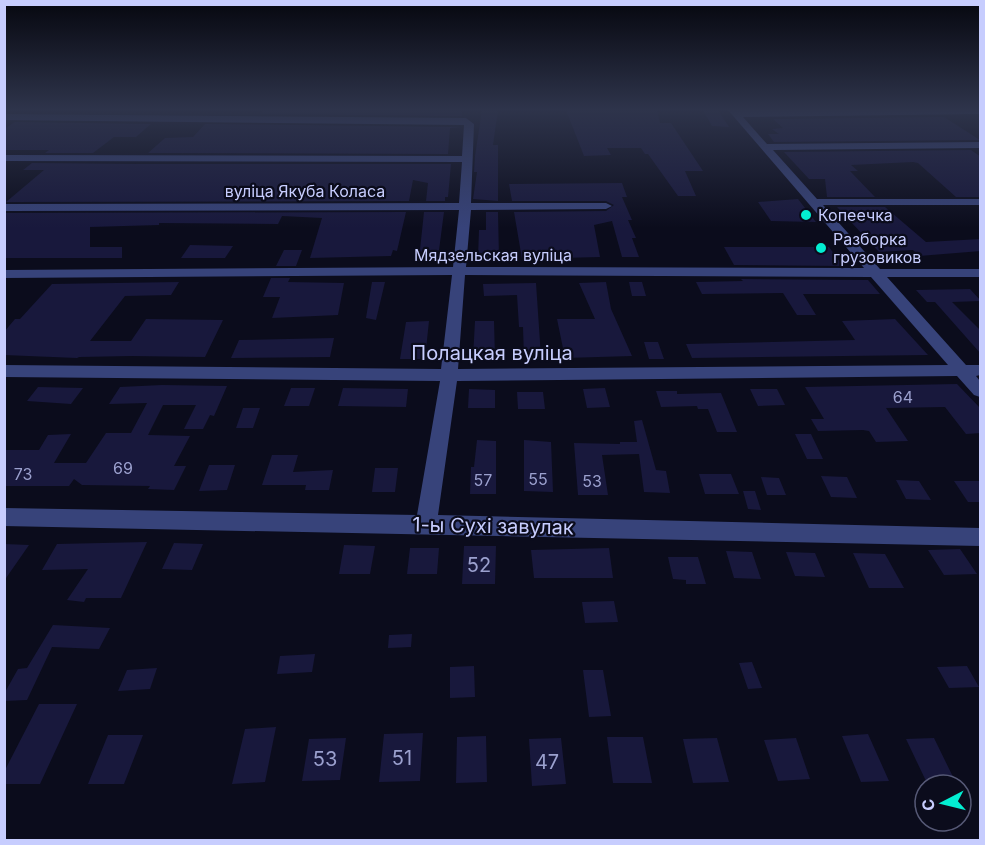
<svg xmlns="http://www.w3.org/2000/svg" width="985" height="845" viewBox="0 0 985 845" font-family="Inter,sans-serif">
	<rect width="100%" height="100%" fill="#0b0c1c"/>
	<path fill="#18183c" d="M264 110H461L462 116 261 114Z
		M482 110H498L493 145H498V201L473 199 477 172H474L475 156Z
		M566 110H657L660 123H671L703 171H685L696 196H678L648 154H645L641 148H607L611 155 584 156Z
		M703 110H718L729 127 712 126Z
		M944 117 980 140 774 142 768 134H779L772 129 783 128 773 119Z
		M15 122 151 124 136 137H114L93 153H45L49 150H4V129Z
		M205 124 462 127 450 128 448 154 148 153 165 138 193 137Z
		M971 150 981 157V197H956L918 163 913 162 851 165 858 171H850L875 197H827L825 179H809L784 152Z
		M32 163 137 164H451L448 197H445V201H426L428 183 413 180 409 201 6 202 44 170H23Z
		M622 183 627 197H622L632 220H628L636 238H632L639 257H622L612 221 594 225 600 257 522 259 514 212 606 211 614 205 606 201H512L509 184Z
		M798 199 816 222 771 221 758 202Z
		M837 207H885L926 242 981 239V251L919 256 913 250 879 252Z
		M406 212 397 251 393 250 391 256 310 258 322 218 282 216 278 224 159 223V225L90 227V247H122V258H4V213Z
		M424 212H444L438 258 419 259Z
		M486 212H498L499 258H478L479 230H486Z
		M190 245 233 246 225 258H181Z
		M724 247H829L843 266 734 265Z
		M284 250H302L296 266H276Z
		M271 278H290L288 282 344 283 338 315 272 318 280 297H263Z
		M741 279 868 280 880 294H803L816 315H797L783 293 702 294 696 282 743 281Z
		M179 282 171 295 125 296 90 341H131L146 319 223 320 205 357 131 356 79 357 77 358 4 355V332L15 319H20L52 284Z
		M372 282H385L376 320 366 318Z
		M606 282 611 309 632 356 565 358 557 319H595L579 283Z
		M629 282H642L646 296H632Z
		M536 283 541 357H524L523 327H519L517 295 484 296 483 284Z
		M970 289 981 301 952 302 981 331V354L935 302H927L916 290Z
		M895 319 928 355 692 358 686 344 855 340 842 321Z
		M429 321 425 359H400L406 322Z
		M475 321H494L495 358H473Z
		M334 338 330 357 231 358 239 340Z
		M644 342H658L664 359H649Z
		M957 384 981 409V433L966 434 945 407 886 408 908 441 876 442 869 431 863 430 818 431 811 419H824L805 387Z
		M162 385 227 386 214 416 210 415 203 429H184L196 405H163L148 435 190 436 174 466H186L174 490 148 489 150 486 82 485 74 479 69 486H4V450H39L48 435 71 434 54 463H86L106 433H131L147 403 109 404 120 387Z
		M38 387 83 388 71 404 27 401Z
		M291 388H315L309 406H284Z
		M343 388 408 389 406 407 338 406Z
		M605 388 610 407 587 408 583 389Z
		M469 389 495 390V408H468Z
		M750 389H777L785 405 758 406Z
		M656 391H677V394L721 393 737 432H717L708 409H698L697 406 661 407Z
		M517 392H543L545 409H518Z
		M243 408H260L253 428H236Z
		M642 420 656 470 666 471 670 493 644 492 639 454 602 455 608 495H578L574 443 620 444V442H637L634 421Z
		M795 434H811L823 459H807Z
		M477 440 496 441V494H470L471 467H474Z
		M524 440 551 442 553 492 524 491Z
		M272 455H298L293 472 333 470 329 490H305L306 485H262Z
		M209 465H235L227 490 199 491Z
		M375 468H398L395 492H372Z
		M699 474H731L739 494H705Z
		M821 476 847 477 857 498 831 497Z
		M761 477 779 478 786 495H767Z
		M896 480 919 481 931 500 906 499Z
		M954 481H981V502H968Z
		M743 491H755L761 510 748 509Z
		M147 542 121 598H86L84 602 67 600 88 569 42 570 57 544Z
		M174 543 203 544 192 570 162 569Z
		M4 544 29 545 4 581Z
		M344 545 375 546 370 574H339Z
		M464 546H496L495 584H462Z
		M410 548H439L437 574H407Z
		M609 548 613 578H534L531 550Z
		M960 549 977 574 944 575 928 550Z
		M726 551 752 552 761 579 734 578Z
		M786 552 815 553 825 577 795 576Z
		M853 553 885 554 904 588H869Z
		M668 557H698L706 584H686V580L673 579Z
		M614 601 618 622 585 623 582 602Z
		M53 625 110 628 99 649 52 647 27 700 4 701V694L18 669 27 668Z
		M412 634 411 647 388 648 389 635Z
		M315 654 312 672 277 674 280 656Z
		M752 662 762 688 748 689 739 663Z
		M474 666 475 697 450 698V667Z
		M967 666 979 687 949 688 937 667Z
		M157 668 150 689 118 691 127 670Z
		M583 670H603L611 716 589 717Z
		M39 704H77L40 784H4V772Z
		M276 727 265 782 232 784 245 729Z
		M423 733 420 781 379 782 384 734Z
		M868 734 889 781 861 782 842 736Z
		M108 735H143L124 784H88Z
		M486 736 487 782 456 783 457 737Z
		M607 737H643L652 783H613Z
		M346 738 340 780 302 781 309 739Z
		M561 738 566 784 532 786 529 739Z
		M717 738 729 782 693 783 683 739Z
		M796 738 810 779 778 781 764 740Z
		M934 738 955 781H926L906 739Z"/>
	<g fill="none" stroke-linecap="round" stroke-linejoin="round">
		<path fill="#37437a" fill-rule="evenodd" d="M728 110H980V114L743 117 767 144 980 142V148L773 150 817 199H980V205H823L880 269H980V277H887L966 365H980V375L976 376 980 381V397L974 395 957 376 457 381 438 515 980 528V546L4 526V508L417 515 440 381 4 377V365L441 369 452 275 4 278V270L453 267 459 210 4 211V204L459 203 462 162 4 161V155L462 156 464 125 4 120V114L466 118 474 124 471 203H606L612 206 606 209 471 210 466 267 864 268ZM465 275 871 277 948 365 458 369Z"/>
	</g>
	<linearGradient id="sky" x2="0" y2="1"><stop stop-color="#06070f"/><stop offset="0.48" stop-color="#2e344b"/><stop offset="1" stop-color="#2e344b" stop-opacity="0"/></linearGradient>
	<rect width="985" height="228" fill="url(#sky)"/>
	<g fill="#03eed2" stroke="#0b0c1c" stroke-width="2">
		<circle cx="806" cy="215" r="6"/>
		<circle cx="821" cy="248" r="6"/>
	</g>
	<g text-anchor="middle" stroke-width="4.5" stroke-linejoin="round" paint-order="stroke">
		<g font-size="16" fill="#c7cdfe" stroke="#0b0c1c">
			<text x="305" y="197">вуліца Якуба Коласа</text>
			<text x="493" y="261">Мядзельская вуліца</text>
		</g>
		<g font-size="16" fill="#c7cdfe" stroke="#0b0c1c" text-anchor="start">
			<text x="818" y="221">Копеечка</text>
			<text x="833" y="245">Разборка<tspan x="833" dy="18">грузовиков</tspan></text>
		</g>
		<g font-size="16" fill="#9ba0ce">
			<text x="903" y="403">64</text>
			<text x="123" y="474">69</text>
			<text x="23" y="480">73</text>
			<text x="538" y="485">55</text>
			<text x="483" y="486">57</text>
			<text x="592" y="487">53</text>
		</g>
		<g font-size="20" fill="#c7cdfe" stroke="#0b0c1c">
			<text x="492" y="360">Полацкая вуліца</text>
			<text transform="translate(493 526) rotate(1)" y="7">1-ы Сухі завулак</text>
		</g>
		<g font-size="20" fill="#9ba0ce">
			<text x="479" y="572">52</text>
			<text x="402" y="765">51</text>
			<text x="325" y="766">53</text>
			<text x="547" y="769">47</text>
		</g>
	</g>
	<rect width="985" height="845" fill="none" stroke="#c7cdfe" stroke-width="12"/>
	<g transform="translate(943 803) rotate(263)"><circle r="28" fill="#0b0c1c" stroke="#565976" stroke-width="1.5"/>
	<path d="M0-4.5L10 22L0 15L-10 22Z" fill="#03eed2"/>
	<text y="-9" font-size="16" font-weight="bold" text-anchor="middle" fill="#c7cdfe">С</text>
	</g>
</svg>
